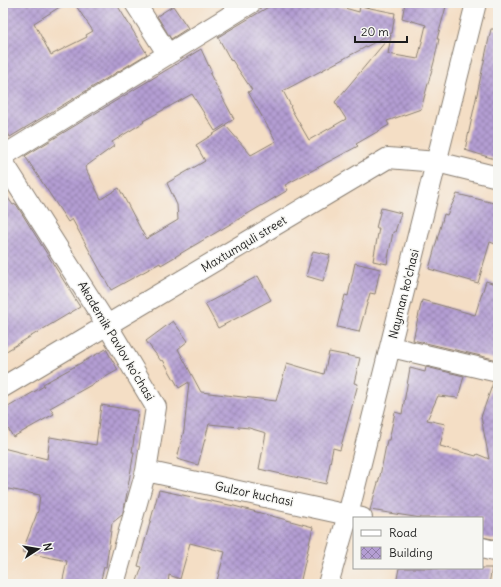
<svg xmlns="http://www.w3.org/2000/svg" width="501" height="587" viewBox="0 0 501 587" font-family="Delius,sans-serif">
	<defs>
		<pattern id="building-cross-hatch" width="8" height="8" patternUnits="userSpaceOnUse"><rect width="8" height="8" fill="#b49ed3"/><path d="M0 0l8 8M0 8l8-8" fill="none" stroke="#9280aa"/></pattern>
	</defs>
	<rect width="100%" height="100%" fill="#f6f6f2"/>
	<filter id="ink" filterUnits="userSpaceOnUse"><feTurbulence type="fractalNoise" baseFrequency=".025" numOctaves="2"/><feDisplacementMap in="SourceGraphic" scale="8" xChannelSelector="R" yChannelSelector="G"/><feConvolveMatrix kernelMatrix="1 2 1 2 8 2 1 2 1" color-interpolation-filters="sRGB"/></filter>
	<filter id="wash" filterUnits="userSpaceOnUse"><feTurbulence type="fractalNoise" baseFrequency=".012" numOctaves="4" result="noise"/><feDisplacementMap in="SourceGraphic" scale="16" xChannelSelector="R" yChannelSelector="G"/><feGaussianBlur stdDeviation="0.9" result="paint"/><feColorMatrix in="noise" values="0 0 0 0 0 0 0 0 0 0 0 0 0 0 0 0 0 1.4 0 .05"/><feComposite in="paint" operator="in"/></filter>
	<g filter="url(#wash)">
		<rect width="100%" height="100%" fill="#f4dec5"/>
		<g id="blocks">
			<path fill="url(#building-cross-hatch)" d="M3 3H66L34 23 51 55 87 37 86 35 93 31 74 3H116L147 54 10 137 3 125Z
				M275 3H327L359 12 360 6 395 13 392 33 283 91 291 106 290 107 309 140 346 119 335 102 391 35 388 54 418 59 426 25 402 18 405 3H447L437 39H439L434 62 421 109 387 121 389 125 356 144 358 146 285 185 288 190 161 265 160 263 111 290 72 219 68 222 25 156 201 49 212 73 210 74 234 119 215 131 192 94 143 121 144 122 112 142 114 146 85 167 101 199 119 188 146 239 178 220 177 205 167 183 205 161 196 145 226 126 251 155 276 141 248 92 252 90 232 60 231 61 218 37Z
				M173 6 188 28 171 39 157 16Z
				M491 29H498V160L465 150Z
				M3 191 13 205 16 204 80 307 3 353Z
				M457 194 498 204V245L490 242 478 283 429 269 444 214 447 215Z
				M381 208 401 213 395 232H393L387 264 373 261 379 228H376Z
				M313 251 330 255 323 281 306 276Z
				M355 263 380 269 375 294 370 293 359 332 337 327 345 295 348 296Z
				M258 276 271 300 218 328 205 304Z
				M486 281 498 285V360L413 340 422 300 475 315Z
				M173 321 188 341 178 349 201 392 276 401 287 363 324 374 329 352 360 358 354 383 358 384 340 450 333 448 326 484 259 469 266 433 249 428 209 424 198 465 177 459 184 430 189 382 179 388 163 360 161 361 146 341Z
				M106 349 118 370 50 408 54 414 13 437 3 420V410L44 386 43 384Z
				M426 367 464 376 458 398 438 396 427 420 445 424 440 446 476 456 477 454 489 459 481 417 493 383H498V540L482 537V518H421L370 510 380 476 387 440H389L395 412 402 414 410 368 425 372Z
				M101 405 138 411 132 452H134L125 504 122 515 112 523 106 567H104L100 584H62L67 561 22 552 38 511 40 495 3 488V448L47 459 50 437 96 445Z
				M159 490 234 506 313 527 300 584H216L225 552 190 543 180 579 169 575 168 584H136L142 567 138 566Z
				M399 568H492L489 584H396Z"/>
		</g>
	</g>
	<g filter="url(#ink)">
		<use href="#blocks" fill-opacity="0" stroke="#887d70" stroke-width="1"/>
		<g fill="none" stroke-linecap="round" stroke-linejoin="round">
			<g stroke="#887d70" stroke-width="22">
				<path id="minor" d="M135 3 167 53
					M3 156 251 3
					M3 162 107 325 156 407 146 471 114 584
					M391 347 498 372
					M3 387 388 158 437 162 498 177
					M146 471 362 518
					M482 548 498 552
					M328 584 348 515 476 3"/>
			</g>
			<use href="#minor" stroke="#fff" stroke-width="20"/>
		</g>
	</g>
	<g text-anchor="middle" stroke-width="3" stroke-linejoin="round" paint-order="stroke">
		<g font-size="12" fill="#1c1c1c" stroke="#f6f6f2">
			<text transform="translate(244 244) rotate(-31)" y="4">Maxtumquli street</text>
			<text transform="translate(404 294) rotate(-76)" y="4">Nayman ko'chasi</text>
			<text transform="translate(116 341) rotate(59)" y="4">Akademik Pavlov ko'chasi</text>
			<text transform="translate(254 494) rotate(12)" y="4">Gulzor kuchasi</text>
		</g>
	</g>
	<rect width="501" height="587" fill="none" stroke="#f6f6f2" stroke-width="16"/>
	<rect x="353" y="517" width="130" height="52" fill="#f6f6f2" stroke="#9f9f9c"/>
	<rect x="361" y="530" width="20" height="6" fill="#ffffff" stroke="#9f9f9c"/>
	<text x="389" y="537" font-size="12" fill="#1c1c1c">Road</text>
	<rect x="361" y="547" width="20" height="12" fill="url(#building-cross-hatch)" stroke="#9f9f9c"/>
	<text x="389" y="557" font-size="12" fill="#1c1c1c">Building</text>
	<g transform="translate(38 549) rotate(78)" stroke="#f6f6f2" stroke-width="3" paint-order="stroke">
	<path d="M0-3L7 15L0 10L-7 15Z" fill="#1c1c1c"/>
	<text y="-6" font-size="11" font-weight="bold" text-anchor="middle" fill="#1c1c1c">N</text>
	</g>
	<path d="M355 36v6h52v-6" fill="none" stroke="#1c1c1c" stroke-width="2"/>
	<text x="361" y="36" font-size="12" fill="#1c1c1c" stroke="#f6f6f2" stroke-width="3" paint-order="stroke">20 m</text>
</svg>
